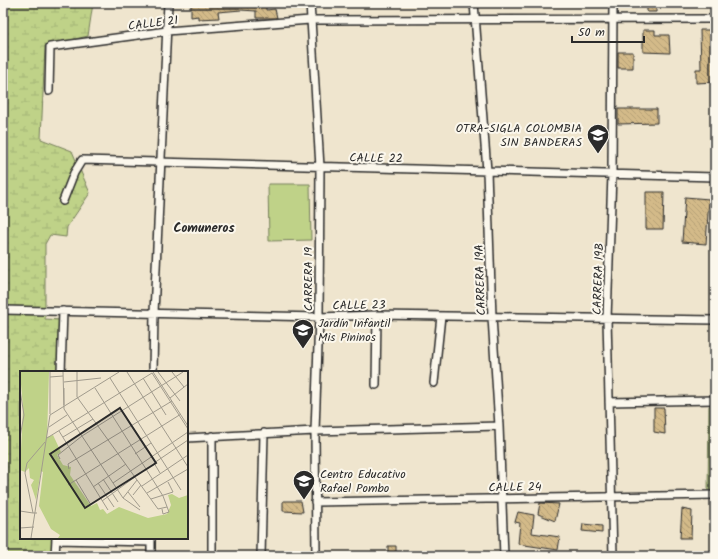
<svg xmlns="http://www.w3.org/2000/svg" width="718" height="559" viewBox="0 0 718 559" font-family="Kalam,sans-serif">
	<defs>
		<pattern id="wetland-marsh" width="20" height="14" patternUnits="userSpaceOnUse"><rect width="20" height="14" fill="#bfd288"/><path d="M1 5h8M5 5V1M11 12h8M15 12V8" fill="none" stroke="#a4b476"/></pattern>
		<pattern id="building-back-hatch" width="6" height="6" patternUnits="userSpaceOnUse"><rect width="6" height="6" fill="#d3ba89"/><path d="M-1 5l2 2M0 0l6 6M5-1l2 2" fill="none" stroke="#b5a076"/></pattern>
	</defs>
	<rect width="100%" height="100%" fill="#efe5ce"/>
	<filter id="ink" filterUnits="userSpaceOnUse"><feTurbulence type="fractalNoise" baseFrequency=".025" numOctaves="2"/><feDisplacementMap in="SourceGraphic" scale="8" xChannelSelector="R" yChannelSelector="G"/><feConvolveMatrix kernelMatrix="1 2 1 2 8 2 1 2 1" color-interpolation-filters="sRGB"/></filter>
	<g filter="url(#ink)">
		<path fill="url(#wetland-marsh)" stroke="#757e5a" d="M3 3H93L88 36 45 46 41 139 72 151 90 193 67 227 66 237 50 235 45 244V319L61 320 59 372H21V538H55L54 556H3Z"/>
		<path fill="#bfd288" stroke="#757e5a" d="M268 184H310L311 240 269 241Z
			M709 406H715V491H708Z"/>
		<path fill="url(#building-back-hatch)" stroke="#2b2b2b" d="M191 3H266V10L275 9 277 18H256V11L241 10 218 12 219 18 198 19V16L191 17Z
			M647 3H656V12H647Z
			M643 30H655V35H669L670 53 643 52Z
			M700 30H714L715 82 696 83V69H701Z
			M618 52H633V68H618Z
			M618 109H657V123L618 124Z
			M646 192H664L663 229H646Z
			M685 197 709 199 706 244 682 242Z
			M654 408H664L665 434 654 432Z
			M283 501H301L303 512 283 511Z
			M540 503 559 504 555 521 538 514Z
			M682 509 692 511 691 538H680Z
			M518 512 534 515 532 533 560 537 558 550 518 544 520 523 515 522Z
			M583 524 602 526V533L582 531Z
			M388 546H396V556H388Z"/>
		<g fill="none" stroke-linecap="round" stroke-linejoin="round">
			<g stroke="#2b2b2b" stroke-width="10">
				<path id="street" d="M310 3 320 167 319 317 315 431 316 556
					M474 3 487 171 492 317 499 426 504 556
					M49 91 50 47 167 31 310 20 715 19
					M63 201 74 173 82 160 715 177
					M3 310 319 317 377 315 715 320
					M61 372 63 311
					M153 372 154 313 168 3
					M434 383 441 316
					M376 385 377 315
					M609 402 715 400
					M212 436V556
					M187 438 315 431 499 426
					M315 502 715 495
					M151 538V556
					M56 540 151 542
					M55 556 56 538
					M261 556 264 433
					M613 556 607 319 612 174 613 3
					M705 556 715 555"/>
			</g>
			<use href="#street" stroke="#fbf7ec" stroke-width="7"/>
		</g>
	</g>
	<defs>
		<g id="school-pin" transform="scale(1.15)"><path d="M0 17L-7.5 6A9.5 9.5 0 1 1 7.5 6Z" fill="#2b2b2b" stroke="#fbf7ec"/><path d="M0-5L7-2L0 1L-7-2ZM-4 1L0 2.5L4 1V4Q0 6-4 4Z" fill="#fff"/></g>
	</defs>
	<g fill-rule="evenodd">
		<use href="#school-pin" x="598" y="135"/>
		<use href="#school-pin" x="303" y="330"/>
		<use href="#school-pin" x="304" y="481"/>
	</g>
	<g text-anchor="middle" stroke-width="4" stroke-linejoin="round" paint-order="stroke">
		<g font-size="12" fill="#2b2b2b" stroke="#fbf7ec">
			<text transform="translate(153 23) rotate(-7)" y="4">CALLE 21</text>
			<text transform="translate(376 158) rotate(1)" y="4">CALLE 22</text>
			<text transform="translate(308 279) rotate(-90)" y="4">CARRERA 19</text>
			<text transform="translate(598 279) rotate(-88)" y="4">CARRERA 19B</text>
			<text transform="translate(480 280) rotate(-92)" y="4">CARRERA 19A</text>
			<text transform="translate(359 305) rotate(-1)" y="4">CALLE 23</text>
			<text transform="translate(515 487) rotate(-1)" y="4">CALLE 24</text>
		</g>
		<g font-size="12" fill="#2b2b2b" stroke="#fbf7ec" text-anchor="start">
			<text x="582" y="132" text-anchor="end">OTRA-SIGLA COLOMBIA<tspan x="582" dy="14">SIN BANDERAS</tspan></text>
			<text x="318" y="327">Jardín Infantil<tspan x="318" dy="14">Mis Pininos</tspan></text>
			<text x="320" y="478">Centro Educativo<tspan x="320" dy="14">Rafael Pombo</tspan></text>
		</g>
		<g font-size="13" font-weight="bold" fill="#2b2b2b" stroke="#fbf7ec">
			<text x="204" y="232">Comuneros</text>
		</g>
	</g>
	<g transform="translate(20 371)">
		<rect width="168" height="168" fill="#efe5ce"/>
		<path d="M0 1H29L27 66 33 64 41 81 37 84 43 94 51 96 50 104 71 135 77 132 80 139 83 138 87 143 99 136 128 147 147 143 151 134 148 124 152 123 159 127 168 124V167H38L40 164 31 158 19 135 23 101 21 100 16 129 11 114 14 109 10 107 9 97 5 101 0 99 3 37Z" fill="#bfd288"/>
		<path fill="none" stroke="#a19b8d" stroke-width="1" d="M43 1 44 38 103 127 120 139M57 1V26L138 138 147 136M107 1 168 96M133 1 168 55M138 1 160 30M152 1 164 16M132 2 168 58M30 6 43 5M90 7 161 119M123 7 146 44M44 11 81 7M75 17 143 125 149 141 143 143 142 138M0 19 4 44 0 66M150 27 168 13M44 34V17M30 43V1M29 56 47 44M39 60 88 139M43 66 73 48M27 67 132 2M115 83 131 72M40 88 38 84 62 65 163 1M49 98 48 93 152 30M140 102 134 92 168 69M83 108 98 131M56 109 71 134M78 112 94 136M93 112 168 61M48 114 161 43M122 115 168 84M73 116 106 93M108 121 120 136M127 122 168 98M113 124 121 114M103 127 117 109M131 128 153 121 148 111M82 130 115 106M0 140 13 142M17 142H13L5 102 7 92 25 71M0 157 14 156M11 167 30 44 99 1"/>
		<path fill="#2b2b2b" fill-opacity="0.15" stroke="#2b2b2b" stroke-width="2" d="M100 37 136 92 65 137 30 83Z"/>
		<rect width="168" height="168" fill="none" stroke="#2b2b2b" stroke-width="2"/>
	</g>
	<rect width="718" height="559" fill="none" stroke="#fbf7ec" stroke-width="16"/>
	<rect x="8" y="8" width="702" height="543" fill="none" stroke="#2b2b2b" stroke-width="1.5" filter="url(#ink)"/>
	<path d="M572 36v6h72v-6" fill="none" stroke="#2b2b2b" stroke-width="2"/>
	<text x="578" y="36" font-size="12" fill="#2b2b2b" stroke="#fbf7ec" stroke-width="3" paint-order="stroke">50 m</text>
</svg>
